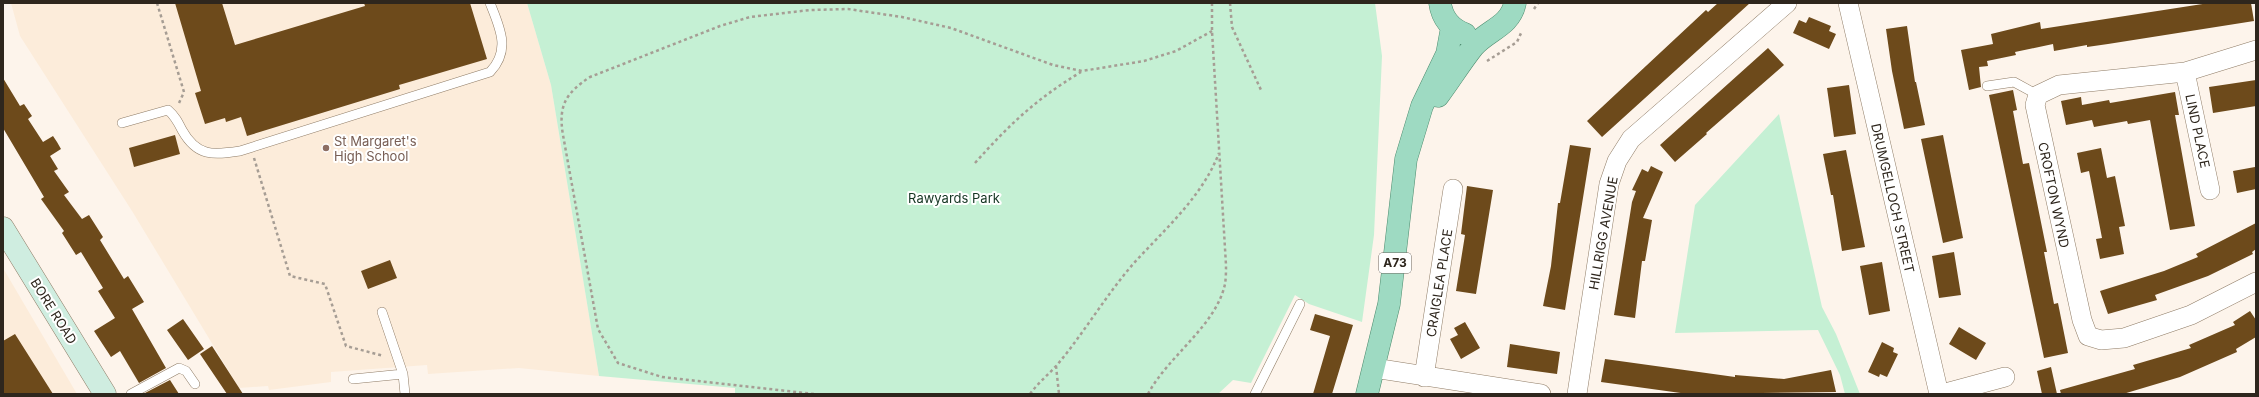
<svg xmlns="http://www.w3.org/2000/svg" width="2259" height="397" viewBox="0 0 2259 397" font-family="Inter,sans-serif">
	<rect width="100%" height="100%" fill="#fdf4eb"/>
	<path fill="#fcecda" d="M11 3H527L551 85 599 376 519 368 428 374 427 365 331 372V382L269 390 268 386 239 388 132 211 20 36Z
		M3 268 77 394H3Z"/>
	<path fill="#c5f0d4" d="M527 3H1375L1382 56 1374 235 1362 322 1309 304 1295 295 1251 383 1233 380 1218 394H735V388L599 376 551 85Z
		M1779 114 1822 307 1836 334 1860 394H1845L1840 375 1818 330 1675 333 1695 205Z"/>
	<path fill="#6d4a1b" d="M175 3H222L235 45 365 6 364 3H470L487 59 399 85 400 89 247 136 241 117 226 122 225 118 205 124 195 93 201 91Z
		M1718 3H1750L1602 137 1587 121 1706 10 1708 12Z
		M2209 3H2251L2254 21 2108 44 2087 47V45L2054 51 2053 44 2015 52 2016 55 1987 61 1988 66 1979 67 1981 87 1969 90 1961 50 1993 44 1991 34 2040 22 2041 29Z
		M1809 17 1831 26 1829 31 1836 34 1829 49 1793 33 1799 20 1806 23Z
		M1907 26 1915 82H1916L1925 125 1904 129 1892 71 1886 29Z
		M1768 48 1784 65 1706 133 1707 134 1675 162 1660 145Z
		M3 78 20 106 24 104 32 116 28 119 43 142 53 136 57 142 61 149 50 156 58 169 54 171 69 192 64 195 82 219 89 215 103 237 100 240 124 279 128 276 144 302 132 309 166 368 139 383 120 351 111 357 94 331 115 318 98 291 103 288 81 252 76 255 62 233 64 231 41 199 44 197 3 128Z
		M2256 80V106L2213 113 2209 87Z
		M1849 85 1856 134 1834 137 1827 88Z
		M2013 90 2017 110 2013 111 2023 164 2029 163 2047 252H2044L2054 304 2058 303 2068 353 2044 358 1989 95Z
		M2175 92 2179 115H2175L2195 226 2170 230 2150 120 2128 124 2127 121 2094 127 2092 120 2066 125 2061 101 2081 97 2082 105 2109 100 2110 103Z
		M175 135 180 154 134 167 129 148Z
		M1943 135 1963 238 1943 243 1921 139Z
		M1570 145 1591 148 1565 310 1543 306 1551 266 1558 203H1560Z
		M2101 148 2107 178 2115 176 2125 226 2119 227 2124 254 2100 259 2096 239 2102 238 2089 171 2081 173 2077 153Z
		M1846 150 1865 247 1842 251 1833 195H1831L1823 154Z
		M1651 166 1663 172 1643 218 1652 220 1645 261H1642L1635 318 1614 315 1632 202 1636 191 1632 190 1642 169 1648 172Z
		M2255 167 2256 189 2237 193 2233 171Z
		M1467 186 1493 190 1476 294 1456 291 1465 235 1461 234Z
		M2256 223V249L2252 252 2253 254 2208 276 2155 295 2157 300 2108 314 2100 291 2164 271 2198 257 2196 254Z
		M1954 252 1961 295 1939 298 1932 256Z
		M390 260 397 278 368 289 361 271Z
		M1882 262 1890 311 1869 315 1860 266Z
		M2250 311 2256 320V337L2236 349 2237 352 2180 377 2123 394H2061L2060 390 2135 369 2133 365 2191 348 2189 345 2235 325 2233 322Z
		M1315 314 1353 325 1332 394H1313L1330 336 1310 330Z
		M183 319 204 349 188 360 167 330Z
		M1465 322 1480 348 1461 359 1450 339 1458 335 1454 328Z
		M1959 327 1986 343 1976 360 1949 344Z
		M15 334 53 394H3V341Z
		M1882 342 1894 348 1893 352 1898 354 1887 377 1880 374 1879 377 1868 372Z
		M1510 344 1560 352 1557 374 1507 367Z
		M212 346 243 394H227L200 354Z
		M1605 359 1735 377V375L1784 379 1831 370 1836 392 1688 394 1601 382Z
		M2051 367 2057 394H2042L2037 371Z
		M170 380 179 394 145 393Z"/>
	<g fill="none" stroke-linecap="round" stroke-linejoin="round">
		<g stroke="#8f7c66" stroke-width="10">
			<path id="lane" d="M1987 86 2014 82 2038 95
				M122 123 168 110C175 116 178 122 182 130 197 157 213 155 240 151L490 72C511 50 500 28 490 3
				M382 312 403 374
				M353 379 403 374 405 394
				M131 394 179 368 186 371 195 384
				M1255 394 1300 304"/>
		</g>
		<g stroke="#8f7c66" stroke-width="20">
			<path id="street" d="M1848 3 1939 394
				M2256 50 2185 72 2059 85 2038 95 2035 105 2082 320 2088 336 2101 340 2124 338 2191 315 2256 282
				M2185 72 2210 190
				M1374 368 1541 394
				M1424 377 1453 189
				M1577 394 1609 184 1617 161 1631 139 1787 3
				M1942 394 2005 377"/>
		</g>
		<g stroke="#8f7c66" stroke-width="23">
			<path id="secondary" d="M3 228 105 394"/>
		</g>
		<g stroke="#4d8b6e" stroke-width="23">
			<path id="primary" d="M1440 3C1442 18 1451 29 1465 34
				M1438 96C1450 80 1461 62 1473 47 1487 30 1510 27 1515 3
				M1367 394 1389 304 1406 159 1422 106 1447 54 1452 27"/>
		</g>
		<path stroke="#a69d94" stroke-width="2.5" stroke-dasharray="3 3" stroke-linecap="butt" d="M157 3 184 92 179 103
			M1230 3 1232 27 1261 90
			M1534 9 1538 3
			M1487 61 1517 42 1522 31
			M254 158 290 276 325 284 346 346 384 356
			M975 163C1010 124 1036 99 1081 72
			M1056 366 1059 394
			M814 394 662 377 618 363 598 329 563 135C558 105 566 93 590 77L720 26 750 17 810 10 848 9 902 17 951 28 1053 65 1082 71 1144 61 1176 51 1212 31
			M1030 394C1038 383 1048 375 1057 365 1084 333 1106 295 1134 263 1165 229 1202 197 1219 153
			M1148 394C1168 356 1216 326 1225 284 1226 278 1226 271 1226 265L1212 31V3"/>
		<use href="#lane" stroke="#fff" stroke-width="9"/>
		<use href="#street" stroke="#fff" stroke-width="19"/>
		<use href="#secondary" stroke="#cfede0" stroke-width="22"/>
		<use href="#primary" stroke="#9edac2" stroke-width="22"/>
	</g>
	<circle fill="#8d6e63" stroke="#fff" stroke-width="1.5" cx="326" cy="148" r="4"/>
	<g text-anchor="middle" stroke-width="4" stroke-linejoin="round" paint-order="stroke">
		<rect fill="#fff" stroke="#6d6761" stroke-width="1" x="1379" y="253" width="32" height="20" rx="3"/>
		<g font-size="12" font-weight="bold" fill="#2e261d">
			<text x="1395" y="267">A73</text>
		</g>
		<g font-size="13" fill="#2e261d" stroke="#fff">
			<text transform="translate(2198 131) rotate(78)" y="5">LIND PLACE</text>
			<text transform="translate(2054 195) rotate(78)" y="5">CROFTON WYND</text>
			<text transform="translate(1893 198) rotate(77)" y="5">DRUMGELLOCH STREET</text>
			<text transform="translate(1603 233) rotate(-80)" y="5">HILLRIGG AVENUE</text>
			<text transform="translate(1439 283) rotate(-81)" y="5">CRAIGLEA PLACE</text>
			<text transform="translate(54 311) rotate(58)" y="5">BORE ROAD</text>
		</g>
		<g font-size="13" fill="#785e54" stroke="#fff" text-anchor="start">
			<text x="334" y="146">St Margaret's<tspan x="334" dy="15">High School</tspan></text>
		</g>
		<g font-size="13" fill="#143522" stroke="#fff">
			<text x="954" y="203">Rawyards Park</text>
		</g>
	</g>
	<rect width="2259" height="397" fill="none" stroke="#2e261d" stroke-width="8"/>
</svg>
